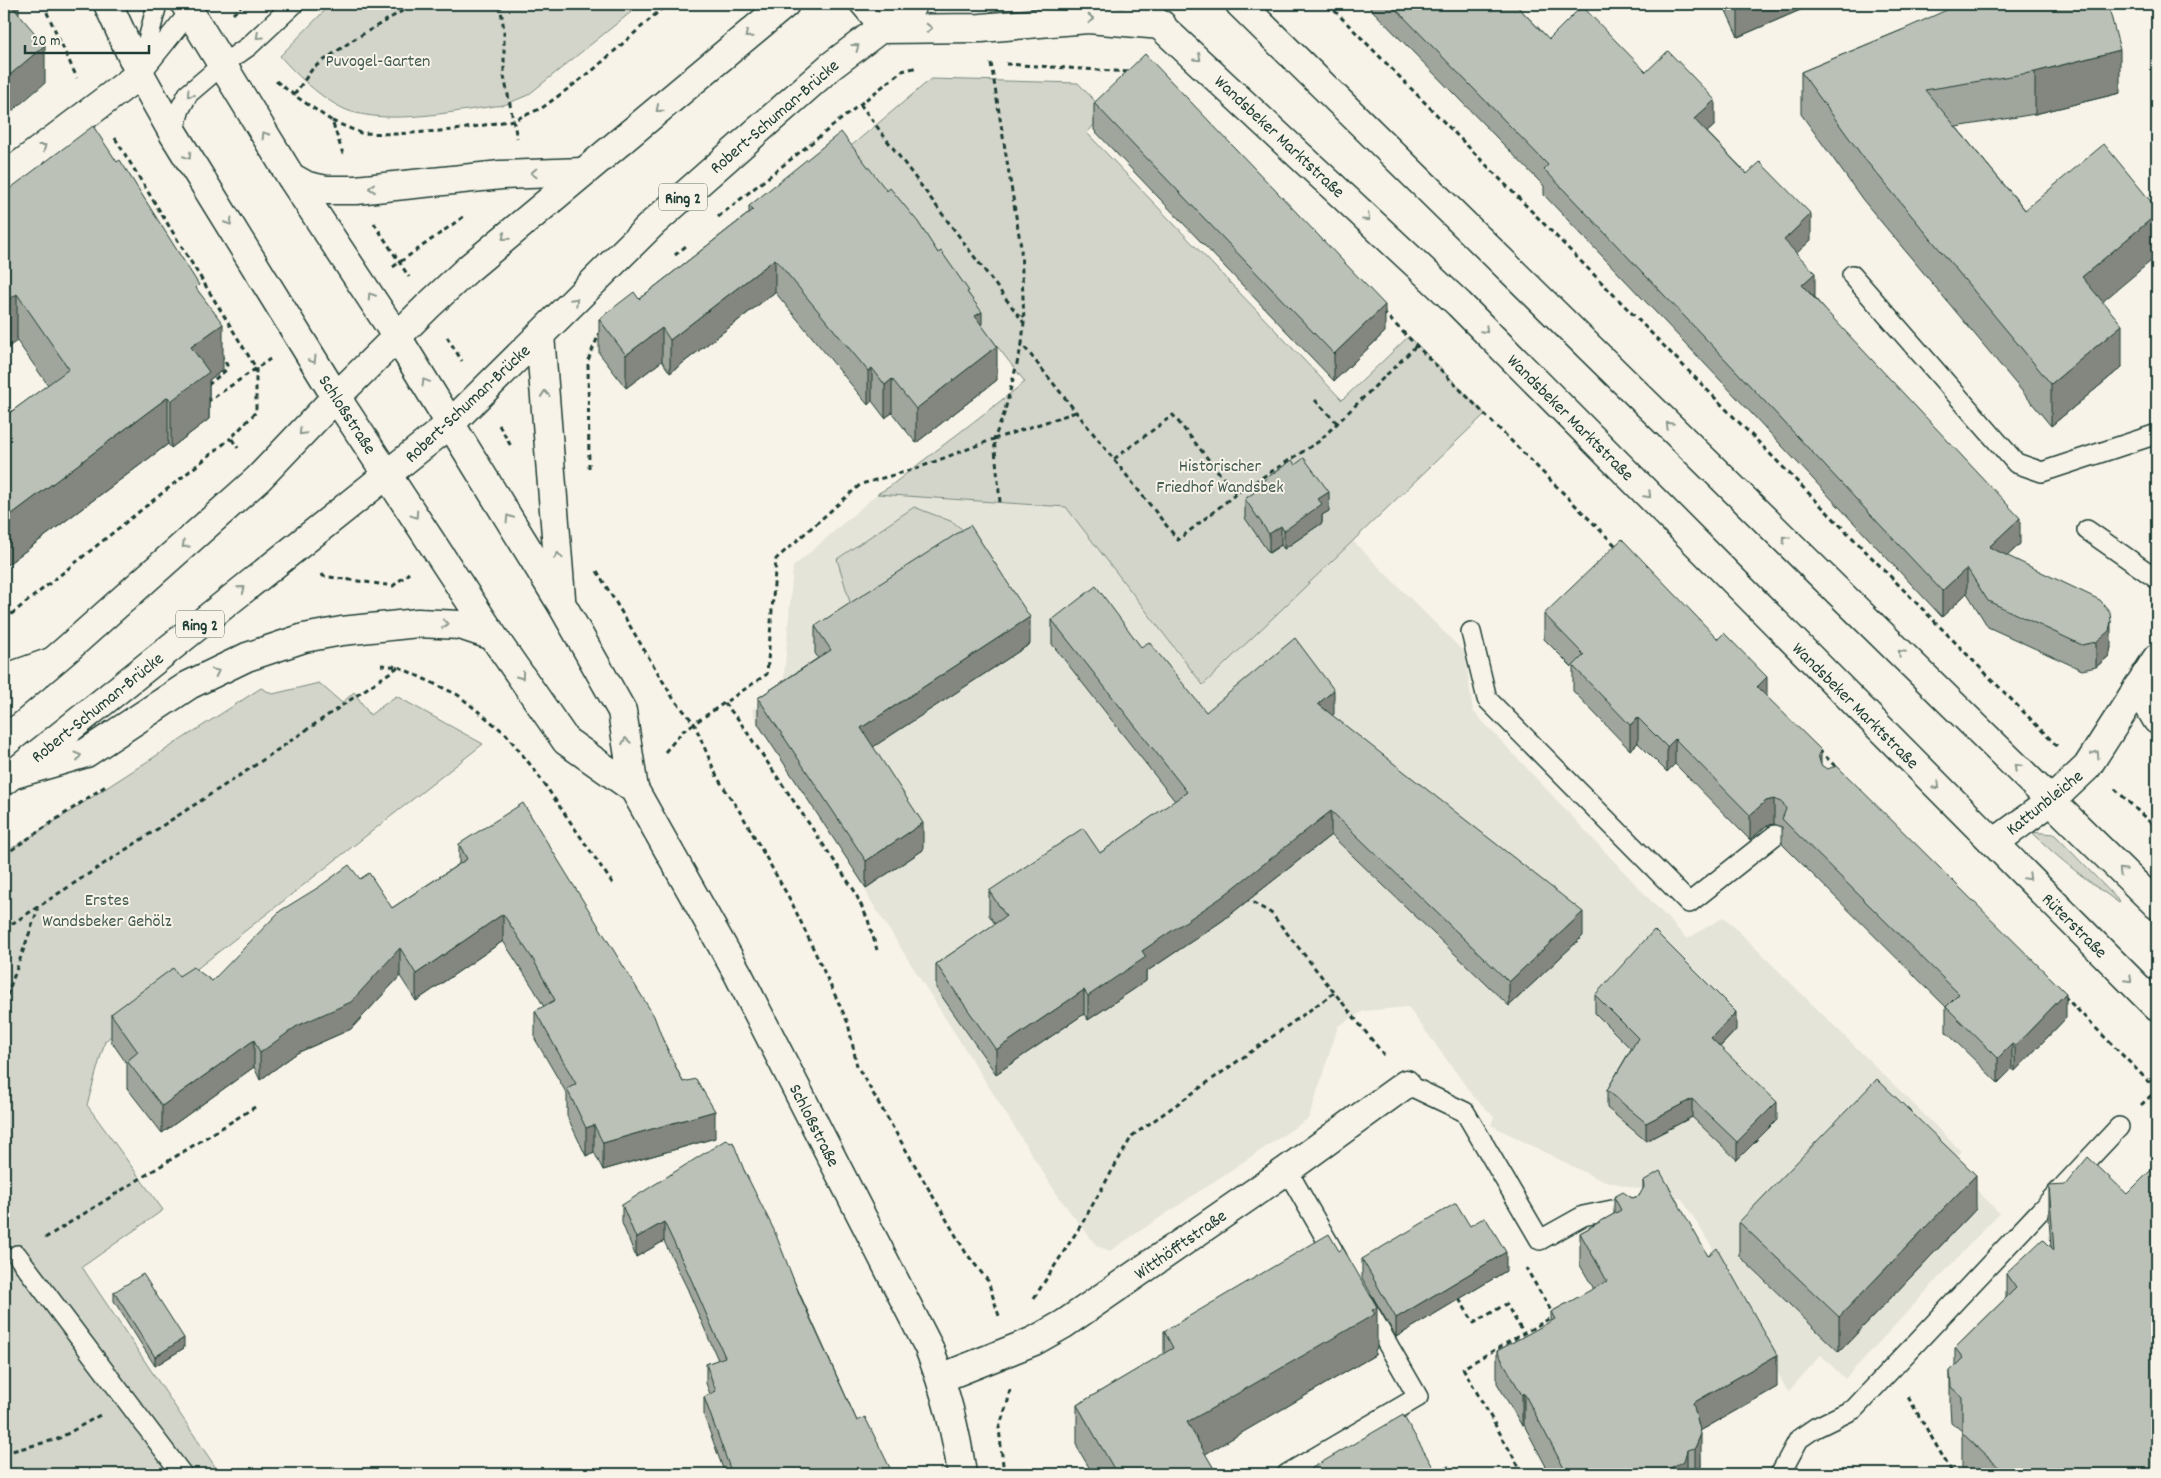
<svg xmlns="http://www.w3.org/2000/svg" width="2161" height="1478" viewBox="0 0 2161 1478" font-family="Dekko,sans-serif">
	<rect width="100%" height="100%" fill="#f7f3e8"/>
	<filter id="ink" filterUnits="userSpaceOnUse"><feTurbulence type="fractalNoise" baseFrequency=".02" numOctaves="2"/><feDisplacementMap in="SourceGraphic" scale="10" xChannelSelector="R" yChannelSelector="G"/><feConvolveMatrix kernelMatrix="1 2 1 2 8 2 1 2 1" color-interpolation-filters="sRGB"/></filter>
	<g filter="url(#ink)">
		<path fill="#e5e4d9" d="M877 494 1066 507 1203 685 1352 540 1465 653 1473 711 1687 939 1724 917 1961 1151 1951 1163 1999 1213 1845 1379 1821 1355 1788 1392 1747 1317 1754 1315 1682 1199 1598 1179 1491 1125 1494 1117 1474 1097 1408 1007 1364 1011 1338 1026 1309 1118 1110 1251 1097 1246 1060 1199 869 898 863 883 758 724 752 710 783 689 793 567Z"/>
		<path fill="#d3d5ca" stroke="#79897f" d="M331 4H641L528 95 504 105C459 110 401 124 356 113 331 108 296 75 280 56Z
			M931 79 1078 83 1105 112 1087 133 1342 400 1409 336 1485 414 1203 685 1066 507 877 494 889 487 1025 382 845 151Z
			M914 507 953 522 969 535 853 612 837 559Z
			M319 683 342 703 354 692 370 715 396 696 483 744 105 1041 87 1105 163 1210 82 1267 220 1474H4V854L261 688 273 694Z
			M2032 832 2054 834 2120 902 2119 903C2088 881 2058 859 2032 832Z"/>
		<g fill="none" stroke-linecap="round" stroke-linejoin="round">
			<g stroke="#1f3d34" stroke-width="22">
				<path id="lane" d="M859 4 880 29
					M141 68 157 4
					M140 74 196 4
					M173 133 180 109 188 94 222 65 249 46 294 4
					M1852 275 2016 463 2042 472 2157 434
					M2087 530 2157 579
					M1471 632 1487 699 1689 903 1775 835
					M4 674 49 658
					M1406 1084 1465 1112 1540 1240 1583 1216 1627 1207 1632 1216
					M1287 1170 1337 1258
					M17 1255 182 1474
					M1287 1474 1418 1397 1364 1303
					M1780 1474 1799 1439 1815 1428 1854 1409 2119 1127"/>
			</g>
			<g stroke="#1f3d34" stroke-width="31">
				<path id="street" d="M4 177 140 74
					M2138 687 2157 720
					M941 1378 1034 1341 1064 1324 1287 1170 1406 1084"/>
			</g>
			<g stroke="#1f3d34" stroke-width="31">
				<path id="secondary" d="M108 4 140 74 173 133 336 397 493 636 566 741 634 789
					M185 4 291 177 397 337 562 605 622 711 634 789 738 974 929 1348C945 1389 956 1431 962 1474
					M291 177 307 186 326 190H356L501 175 583 172
					M540 335 561 598
					M14 774 86 753 189 685 247 657 304 638 342 631 418 623 460 625 493 636
					M1994 843 2051 801 2087 767 2157 658"/>
			</g>
			<g stroke="#1f3d34" stroke-width="31">
				<path id="primary" d="M1137 4 1459 304 2157 1007
					M1240 4 2157 905
					M880 29 981 28 1088 19 1162 25
					M4 703 64 652 258 479 336 397 428 306 469 268 785 4
					M4 781 450 424 653 223 831 66 913 4"/>
			</g>
			<path stroke="#1f3d34" stroke-width="3" stroke-dasharray="5 4" stroke-linecap="butt" d="M43 4 77 78
				M500 4 504 30V76L517 138
				M1328 4 2058 747
				M233 14 243 4
				M991 63 1021 247 1024 323 1022 344 1178 540 1236 494 1318 442 1416 346
				M1006 64 1129 72
				M276 81 294 95 332 121 343 154
				M294 95 313 68 353 40 414 4
				M860 104 1024 323
				M332 121 361 133 396 134 455 130 514 120 542 108 592 71 667 4
				M115 138 256 368V412L231 438 238 448
				M718 217 902 71 918 67
				M374 223 409 277
				M675 255 686 246
				M393 267 463 217
				M1383 312 1617 547
				M447 337 462 361
				M208 385 226 370 227 365 222 357
				M1315 400 1337 423
				M207 402 270 359
				M499 425 512 448
				M1114 459 1173 415 1236 494
				M589 468 588 360 600 332
				M1000 502 994 439 1076 412
				M597 571 673 698 694 723 717 777 742 815 792 903 848 1023 857 1066 966 1253 988 1281 999 1316
				M322 574 323 576 393 586 409 573
				M4 620 231 438
				M381 665 399 667 458 695 506 734 536 772 613 884
				M724 703 738 719 854 890 868 920 877 950
				M1819 750 1837 768
				M665 752 683 731 767 674 776 559 861 484 915 469 994 439 1004 414 1022 344
				M2115 789 2157 829
				M4 855 107 785
				M1245 898 1271 913 1384 1055
				M4 929 254 766 398 667
				M2064 996 2157 1090
				M4 1004 38 909
				M2141 1105 2157 1090
				M45 1238 255 1107
				M1034 1298 1081 1225 1132 1136 1334 993
				M1459 1299 1474 1323 1506 1304 1524 1334
				M1908 1397 1953 1474
				M4 1453 58 1439 100 1415
				M1004 1474 999 1428 1008 1401 1010 1388
				M1436 1474 1448 1467 1452 1474
				M1523 1474 1463 1368 1554 1316 1526 1268"/>
			<use href="#lane" stroke="#f7f3e8" stroke-width="19"/>
			<use href="#street" stroke="#f7f3e8" stroke-width="28"/>
			<use href="#secondary" stroke="#f7f3e8" stroke-width="28"/>
			<use href="#primary" stroke="#f7f3e8" stroke-width="28"/>
		</g>
		<path fill="#a1a69d" stroke="#1f3d34" d="M1366 4H1515L1549 39 1646 72 1715 125 1707 132 1811 240 1796 253 1815 298 2020 544 2007 556 2111 647 2109 656 2096 667 2082 670 1988 627 1967 593 1942 617 1724 384 1544 195V186Z
			M1723 4H1814L1738 37Z
			M1902 30 2120 93 2035 114 1956 127 2102 302 2122 367 2051 426 1863 200 1801 114V72Z
			M1094 103 1385 332 1334 381 1094 130Z
			M887 191 938 253 969 295 982 325 997 380 916 443 892 413 885 418 872 401 868 405 775 292 670 373 662 361 626 388 599 353V319L639 299 749 213V206Z
			M4 193 199 292 223 370 209 380V419L171 448 168 444 4 567V417L48 385 17 341Z
			M1295 465 1329 511 1322 515V523L1284 549 1281 545 1269 553 1245 518V499L1254 493V487Z
			M1544 614 1767 697 1821 765 2066 1018 2015 1071 2012 1069 1998 1083 1946 1032V1007L1782 844V827L1774 824 1766 826 1750 840 1675 764 1667 772 1638 743 1630 750 1573 691V668L1544 639Z
			M1052 620 1141 647 1206 712 1334 714 1332 716 1583 936 1509 1006 1331 835 1222 921 1146 972V981L1088 1020 1084 1014 996 1074 936 988V964L995 924 989 915V891L1100 853 1175 801 1052 644Z
			M815 626 1030 644 873 747 923 850 866 888 758 724V698L818 658 815 653Z
			M459 844 663 1040 683 1082 715 1138 603 1170 594 1152 586 1156 567 1116V1094L535 1039V1011L544 1007 534 989 503 941 416 1001 400 976 351 1029 297 1053 260 1080 254 1067 162 1133 127 1088V1064L111 1041V1014L179 976 212 981 360 879 392 908 459 864Z
			M1595 995 1736 1030 1720 1047 1777 1120 1737 1160 1692 1117 1646 1141 1607 1108V1090L1631 1049 1595 1013Z
			M744 1170 857 1421 890 1474H725L704 1416V1397L710 1394 706 1383V1364L718 1360 687 1288 664 1241 636 1257 622 1223V1205Z
			M1643 1181 1777 1387 1700 1431 1701 1466 1698 1474H1550L1524 1425 1522 1426 1497 1383V1351L1551 1322V1312L1594 1289 1580 1265V1233L1614 1214V1197L1632 1198 1639 1196 1643 1190Z
			M2049 1186 2157 1474H1969L1962 1468V1431L1951 1422 1950 1406V1371L1955 1366V1348L2006 1298V1274L2051 1247 2049 1220Z
			M1976 1209 1839 1352 1739 1256V1222Z
			M1470 1226 1506 1271 1396 1337 1362 1278V1259Z
			M114 1292 184 1348 155 1366 114 1301Z
			M1164 1331 1377 1348 1375 1350V1355L1205 1454 1217 1474H1093L1077 1447V1405L1164 1354Z
			M1312 1468 1437 1474H1312Z"/>
		<path fill="#83877f" stroke="#1f3d34" d="M8 4H19V27Z
			M1753 4H1814L1738 37V10Z
			M45 45V83L4 118V80Z
			M2120 50V93L2035 114V72Z
			M1715 100V125L1694 144V119Z
			M1811 214V240L1784 265V240Z
			M2157 214V256L2082 319V277Z
			M775 259V292L670 373V340Z
			M1815 273V298L1802 285Z
			M17 294V341L4 350V303Z
			M1385 305V332L1334 381V354Z
			M982 312V345L975 316Z
			M223 324V370L209 380V419L171 448V401L191 347Z
			M2122 325V367L2051 426V384Z
			M662 328V361L626 388V355Z
			M997 346V380L916 443V409Z
			M872 368V401L868 405V371Z
			M892 379V413L885 418V385Z
			M168 397V444L4 567V520Z
			M1329 492V511L1322 515V523L1284 549V531L1318 499Z
			M2020 518V544L1989 573V547Z
			M1281 526V545L1269 553V534Z
			M1967 568V593L1942 617V591Z
			M1030 617V644L861 755V728Z
			M2111 621V647L2109 656 2096 667V642Z
			M1767 677V702L1757 687Z
			M1334 690V714L1318 728V704Z
			M1638 718V743L1630 750V725Z
			M1675 739V764L1667 772V747Z
			M1821 750V775L1818 755Z
			M1774 799V824L1766 826 1750 840V815L1766 801Z
			M1331 811V835L1222 921 1146 972V981L1088 1020V996L1142 951Z
			M923 823V850L866 888V861Z
			M1583 912V936L1509 1006V982Z
			M503 914V941L416 1001V974Z
			M400 948V976L351 1029 297 1053 260 1080V1053Z
			M1084 990V1014L996 1074V1050Z
			M2066 993V1018L2015 1071V1046Z
			M1736 1012V1030L1711 1056V1038Z
			M254 1040V1067L162 1133V1106Z
			M2012 1044V1069L1998 1083V1058Z
			M1692 1099V1117L1646 1141V1123Z
			M1777 1102V1120L1737 1160V1142Z
			M715 1111V1138L603 1170V1143Z
			M594 1125V1152L586 1156V1128Z
			M1976 1175V1209L1839 1352V1317Z
			M664 1222V1241L636 1257V1238Z
			M1506 1252V1271L1396 1337V1318Z
			M1377 1307V1348L1375 1350V1355L1209 1452 1187 1463V1422Z
			M184 1338V1348L155 1366V1357Z
			M1777 1355V1387L1693 1435V1403Z
			M1524 1393V1425L1522 1426V1395Z
			M1701 1434V1466L1698 1474H1695V1448Z
			M1687 1450V1474H1658Z
			M890 1468V1474H879Z"/>
		<path fill="#bbc1b6" stroke="#1f3d34" d="M4 4H10L45 45 4 80Z
			M1391 4H1515L1549 39 1582 6 1646 72 1668 51 1715 100 1694 119 1747 174 1760 162 1811 214 1784 240 1815 273 1802 285 2020 518 1989 547 2100 600 2110 612 2111 621 2109 631 2096 642 2082 645 1988 601 1967 568 1942 591 1724 358 1544 169 1548 165Z
			M1735 4H1753L1738 10Z
			M1960 4H2108L2120 50 2035 72 1925 90 2025 210 2104 144 2157 209V214L2082 277 2122 325 2051 384 1863 157 1801 72 1902 30Z
			M1145 54 1385 305 1334 354 1094 103Z
			M93 126 117 162 120 160 199 285 196 288 223 324 191 347 209 372 171 401 168 397 4 520V417L69 369 17 294 4 303V193Z
			M841 132 887 191 890 188 918 222 938 253 941 251 969 291 967 292 982 312 975 316 997 346 916 409 892 379 885 385 872 368 868 371 775 259 670 340 662 328 626 355 599 319 634 292 639 299 753 210 749 206Z
			M1304 458 1329 492 1318 499 1322 504 1284 531 1281 526 1269 534 1245 499 1256 491 1254 487 1292 460 1295 465Z
			M970 525 1030 617 861 728 923 823 866 861 758 698 831 650 815 626Z
			M1622 539 1718 639 1724 633 1767 677 1757 687 1821 750 1818 755 1821 765 1827 769 1837 766 2066 993 2015 1046 2012 1044 1998 1058 1946 1007 1959 994 1782 819 1786 809 1783 803 1774 799 1766 801 1750 815 1675 739 1667 747 1638 718 1630 725 1573 666 1584 655 1544 614Z
			M1096 586 1141 647 1149 642 1206 712 1295 638 1334 690 1318 704 1583 912 1509 982 1331 811 1222 897 1142 951 1146 957 1088 996 1084 990 996 1050 936 964 1006 916 989 891 1083 828 1100 853 1187 792 1052 620Z
			M523 803 654 1016 663 1040 683 1082 696 1079 715 1111 603 1143 594 1125 586 1128 567 1089 576 1084 535 1011 555 1000 534 961 503 914 416 974 400 948 351 1002 297 1026 260 1053 254 1040 162 1106 127 1061 138 1052 111 1014 173 968 179 976 193 967 212 981 280 911 319 887 349 865 360 879 369 873 392 908 467 859 459 844Z
			M1654 930 1736 1012 1711 1038 1777 1102 1737 1142 1692 1099 1646 1123 1607 1090 1638 1038 1595 995Z
			M1877 1079 1976 1175 1839 1317 1739 1222Z
			M727 1139 730 1143 733 1142 744 1170 774 1230 800 1296 857 1421 865 1417 890 1468 879 1474H880H732L704 1397 716 1391 706 1364 725 1357 687 1270 664 1222 636 1238 622 1205Z
			M2088 1157 2127 1194 2157 1164V1474H2006L1962 1433V1397L1951 1387 1950 1371 1963 1358 1955 1348 2016 1288 2006 1274 2043 1239 2054 1250 2049 1186 2065 1185Z
			M1660 1171 1708 1256 1717 1248 1777 1355 1693 1403 1701 1434 1695 1448 1687 1450 1684 1461 1658 1474H1567L1524 1393 1522 1395 1497 1351 1555 1319 1551 1312 1607 1281 1580 1233 1621 1210 1614 1197 1623 1192 1632 1198 1639 1196 1644 1187 1643 1181Z
			M1456 1203 1470 1226 1485 1217 1506 1252 1396 1318 1362 1259Z
			M1329 1234 1339 1251 1343 1248 1377 1307 1372 1310 1375 1314 1209 1410 1187 1422 1217 1474H1117L1077 1405 1173 1348 1164 1331Z
			M143 1274 184 1338 155 1357 114 1292Z
			M1403 1415 1437 1474H1316L1312 1468Z"/>
		<defs><path id="oneway-chevron" d="M-2-3.5L2.5 0L-2 3.5" fill="none" stroke-width="1.6" stroke-linecap="round" stroke-linejoin="round" transform="scale(1.25)"/></defs>
		<g stroke="#8b988e">
			<use href="#oneway-chevron" transform="translate(1091 19) rotate(2)"/>
			<use href="#oneway-chevron" transform="translate(929 28) rotate(-1)"/>
			<use href="#oneway-chevron" transform="translate(748 35) rotate(140)"/>
			<use href="#oneway-chevron" transform="translate(259 36) rotate(138)"/>
			<use href="#oneway-chevron" transform="translate(856 47) rotate(-36)"/>
			<use href="#oneway-chevron" transform="translate(1198 58) rotate(43)"/>
			<use href="#oneway-chevron" transform="translate(190 94) rotate(131)"/>
			<use href="#oneway-chevron" transform="translate(659 109) rotate(140)"/>
			<use href="#oneway-chevron" transform="translate(265 135) rotate(-122)"/>
			<use href="#oneway-chevron" transform="translate(43 147) rotate(-37)"/>
			<use href="#oneway-chevron" transform="translate(188 156) rotate(58)"/>
			<use href="#oneway-chevron" transform="translate(534 173) rotate(178)"/>
			<use href="#oneway-chevron" transform="translate(372 188) rotate(174)"/>
			<use href="#oneway-chevron" transform="translate(1367 218) rotate(43)"/>
			<use href="#oneway-chevron" transform="translate(229 222) rotate(58)"/>
			<use href="#oneway-chevron" transform="translate(505 237) rotate(140)"/>
			<use href="#oneway-chevron" transform="translate(371 296) rotate(-123)"/>
			<use href="#oneway-chevron" transform="translate(575 301) rotate(-45)"/>
			<use href="#oneway-chevron" transform="translate(1485 330) rotate(45)"/>
			<use href="#oneway-chevron" transform="translate(313 360) rotate(59)"/>
			<use href="#oneway-chevron" transform="translate(425 382) rotate(-121)"/>
			<use href="#oneway-chevron" transform="translate(545 394) rotate(-95)"/>
			<use href="#oneway-chevron" transform="translate(1669 425) rotate(-135)"/>
			<use href="#oneway-chevron" transform="translate(302 432) rotate(133)"/>
			<use href="#oneway-chevron" transform="translate(1648 495) rotate(45)"/>
			<use href="#oneway-chevron" transform="translate(415 515) rotate(56)"/>
			<use href="#oneway-chevron" transform="translate(509 518) rotate(-122)"/>
			<use href="#oneway-chevron" transform="translate(1785 539) rotate(-135)"/>
			<use href="#oneway-chevron" transform="translate(185 545) rotate(138)"/>
			<use href="#oneway-chevron" transform="translate(558 556) rotate(-94)"/>
			<use href="#oneway-chevron" transform="translate(242 589) rotate(-39)"/>
			<use href="#oneway-chevron" transform="translate(445 624) rotate(6)"/>
			<use href="#oneway-chevron" transform="translate(1901 653) rotate(-135)"/>
			<use href="#oneway-chevron" transform="translate(216 672) rotate(-26)"/>
			<use href="#oneway-chevron" transform="translate(521 676) rotate(55)"/>
			<use href="#oneway-chevron" transform="translate(626 741) rotate(-99)"/>
			<use href="#oneway-chevron" transform="translate(2096 754) rotate(-58)"/>
			<use href="#oneway-chevron" transform="translate(78 756) rotate(-16)"/>
			<use href="#oneway-chevron" transform="translate(2017 767) rotate(-135)"/>
			<use href="#oneway-chevron" transform="translate(1937 786) rotate(45)"/>
			<use href="#oneway-chevron" transform="translate(2122 871) rotate(-135)"/>
			<use href="#oneway-chevron" transform="translate(2028 877) rotate(45)"/>
			<use href="#oneway-chevron" transform="translate(2129 979) rotate(45)"/>
		</g>
	</g>
	<g text-anchor="middle" stroke-width="4" stroke-linejoin="round" paint-order="stroke">
		<g fill="#f7f3e8" stroke="#60746a" stroke-width="1">
			<rect x="659" y="183.5" width="48" height="27" rx="4"/>
			<rect x="176" y="610.5" width="48" height="27" rx="4"/>
		</g>
		<g font-size="16" font-weight="bold" fill="#1f3d34">
			<text x="683" y="203">Ring 2</text>
			<text x="200" y="630">Ring 2</text>
		</g>
		<g font-size="18" fill="#435b52" stroke="#f7f3e8">
			<text x="378" y="66">Puvogel-Garten</text>
			<text x="1220" y="471">Historischer<tspan x="1220" dy="21">Friedhof Wandsbek</tspan></text>
			<text x="107" y="905">Erstes<tspan x="107" dy="21">Wandsbeker Gehölz</tspan></text>
		</g>
		<g font-size="18" fill="#1f3d34" stroke="#f7f3e8">
			<text transform="translate(774 116) rotate(-41)" y="6">Robert-Schuman-Brücke</text>
			<text transform="translate(1280 136) rotate(43)" y="6">Wandsbeker Marktstraße</text>
			<text transform="translate(467 403) rotate(-43)" y="6">Robert-Schuman-Brücke</text>
			<text transform="translate(348 414) rotate(57)" y="6">Schloßstraße</text>
			<text transform="translate(1571 417) rotate(45)" y="6">Wandsbeker Marktstraße</text>
			<text transform="translate(1856 705) rotate(45)" y="6">Wandsbeker Marktstraße</text>
			<text transform="translate(97 707) rotate(-39)" y="6">Robert-Schuman-Brücke</text>
			<text transform="translate(2044 802) rotate(-39)" y="6">Kattunbleiche</text>
			<text transform="translate(2075 925) rotate(45)" y="6">Rüterstraße</text>
			<text transform="translate(815 1125) rotate(63)" y="6">Schloßstraße</text>
			<text transform="translate(1180 1244) rotate(-35)" y="6">Witthöfftstraße</text>
		</g>
	</g>
	<rect width="2161" height="1478" fill="none" stroke="#f7f3e8" stroke-width="20"/>
	<rect x="10" y="10" width="2141" height="1458" fill="none" stroke="#1f3d34" stroke-width="2" filter="url(#ink)"/>
	<path d="M25 45v8h124v-8" fill="none" stroke="#1f3d34" stroke-width="2.5"/>
	<text x="32" y="45" font-size="15" fill="#1f3d34" stroke="#f7f3e8" stroke-width="4" paint-order="stroke">20 m</text>
</svg>
